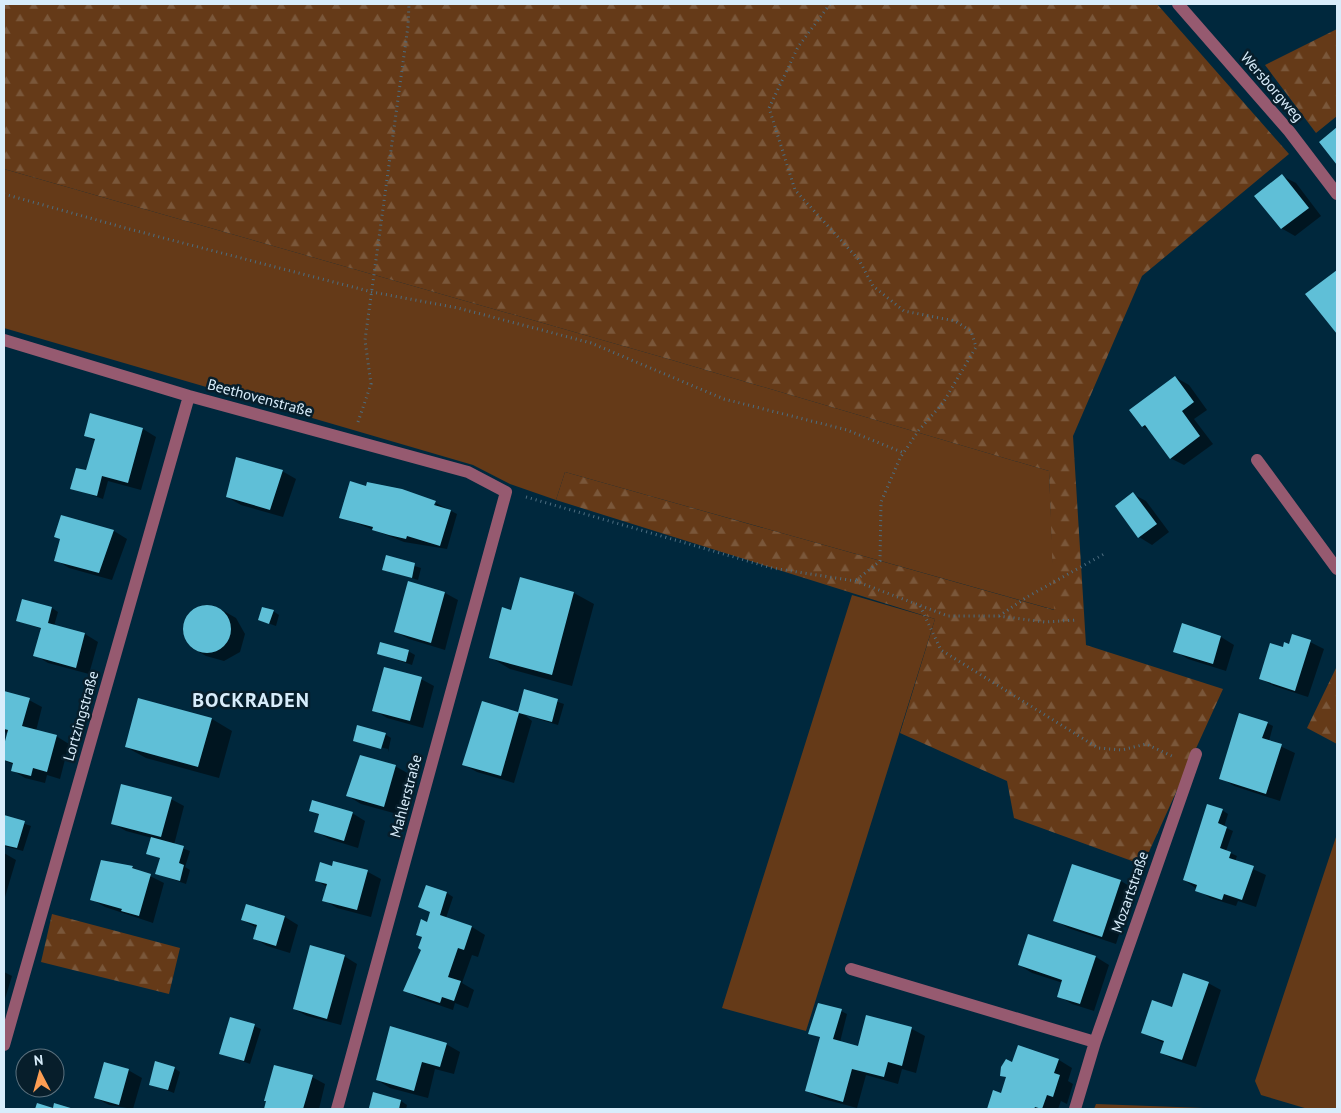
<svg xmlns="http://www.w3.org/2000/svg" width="1341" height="1113" viewBox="0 0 1341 1113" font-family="'PT Sans',sans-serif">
	<defs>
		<pattern id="forest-firs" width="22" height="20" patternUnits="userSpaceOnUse" patternTransform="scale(1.25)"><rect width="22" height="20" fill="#653a18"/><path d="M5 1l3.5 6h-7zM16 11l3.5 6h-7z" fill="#7a573a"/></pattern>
	</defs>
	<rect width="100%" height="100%" fill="#00283d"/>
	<path fill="#653a18" d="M4 169 665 358 1049 471 1055 610 565 472 556 500 510 484 473 465 4 328Z
		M852 595 935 619 806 1031 722 1008Z
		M1337 834V1109H1308L1261 1095 1255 1081Z
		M1096 1104 1204 1108 1205 1109H1094Z"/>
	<path fill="url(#forest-firs)" d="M4 4H1157L1289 154 1142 276 1073 436 1086 645 1223 689 1143 865 1014 818 1007 781 900 733 935 619 556 500 565 472 1054 610 1049 471 665 358 4 169Z
		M1337 29V116L1316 133 1265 65Z
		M1337 666V744L1307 728Z
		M52 914 180 948 169 994 41 962Z"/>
	<path fill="#0007" d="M1282 176 1296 183 1321 216 1295 236 1281 228Z
		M1337 271V333L1307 294Z
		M1175 377 1189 385 1207 410 1194 419 1213 444 1184 465 1170 458 1151 431 1143 427 1131 410Z
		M143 429 156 437 141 490 108 481 103 499 71 488 87 472 95 441 85 435Z
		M282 471 296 479 283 517 241 505 227 497Z
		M365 487 433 506H435L436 503 457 514 447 549 404 542 341 517Z
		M1133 494 1146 501 1169 532 1152 545 1139 537Z
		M61 517 114 531 127 539 112 580 69 568 56 560 61 540Z
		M387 557 421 568 418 580 383 569Z
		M445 593 458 600 445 650 409 639 396 632Z
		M574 593 594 604 572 686 510 669 490 657 512 611Z
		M23 600 52 608 58 612 54 626 85 634 98 642 89 674 48 663 35 655 42 629 18 621Z
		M204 605 222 610 236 618 245 634 240 652 224 661 206 656 192 648 183 632 188 614Z
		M273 611 279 615 276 626 259 620Z
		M1183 625 1221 637 1234 645 1226 671 1188 659 1175 651Z
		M1310 642 1324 649 1308 697 1274 686 1261 679 1284 649 1290 645Z
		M408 651 415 655 412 665 379 654Z
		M421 679 434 686 423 728 387 718 374 710Z
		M525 691 564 704 558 725 525 715 532 721 514 783 477 772 464 765 483 703 520 713Z
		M4 692 29 700 42 707 36 731 56 736 69 744 60 779 47 775 45 783 25 778 12 770 14 765 4 760 8 733 4 732Z
		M212 719 232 731 219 778 146 758 126 747Z
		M1267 723 1273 726 1269 741 1295 753 1280 801 1234 786 1221 778 1229 747Z
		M385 734 391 738 388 752V749L354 741Z
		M395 766 409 774 397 814 361 804 348 796Z
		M171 799 184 806 174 845 190 851 185 867 190 870 186 884 157 874 161 859 148 853 152 838 126 831 112 823Z
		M1222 810 1228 814 1224 827 1233 831 1226 851 1237 856 1235 861 1266 875 1256 907 1238 901 1236 906 1210 898 1184 880Z
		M310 811 352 813 365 821 358 848 329 839 316 831 320 815Z
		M4 817 31 826 23 851 4 846Z
		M4 853 16 860 5 897 4 896Z
		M334 862 368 872 381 879 371 917 337 908 324 900 327 887 316 880 333 867Z
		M1073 866 1121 881 1134 889 1116 944 1068 928 1055 920Z
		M132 867 164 883 153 923 105 907 91 899Z
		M447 893 453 897 446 918 472 927 485 935 478 957 472 955 462 983 474 990 468 1008 455 1003 453 1010 418 998 405 990 422 950 423 938 417 934 428 923 432 912 420 907Z
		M247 906 285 917 298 925 290 953 267 946 254 938 257 928 242 920Z
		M344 956 357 964 341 1025 307 1016 294 1009Z
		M1096 957 1109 965 1094 1011 1072 1004 1059 996 1063 983 1032 973 1019 965Z
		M4 972 12 976 4 1002Z
		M1208 983 1221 990 1196 1067 1175 1060 1161 1053 1164 1043 1142 1033Z
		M841 1011 847 1014 840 1042 859 1047 867 1017 912 1029 925 1036 916 1073 902 1069 898 1084 866 1075 857 1108 820 1098 807 1091 821 1038 810 1033Z
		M254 1026 261 1029 250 1064 221 1053Z
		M446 1044 460 1052 454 1074 435 1069 428 1098 390 1088 377 1080Z
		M1018 1046 1059 1060 1072 1068 1068 1081 1073 1084 1067 1104 1061 1101 1058 1109H988L994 1092 1002 1095 1007 1078 1002 1075 1013 1063Z
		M174 1068 180 1072 174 1093 150 1084Z
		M128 1070 142 1078 133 1109 109 1105 96 1098Z
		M312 1077 325 1084 319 1109H265L267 1102Z
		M374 1094 401 1101 407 1105 406 1109H374L370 1107Z"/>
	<path fill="#5fbfd7" d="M1337 127V165L1319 142Z
		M1282 174 1309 208 1281 229 1254 196Z
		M1337 270V334L1305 294Z
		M1175 376 1194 402 1182 411 1200 436 1170 459 1145 425 1142 427 1129 410Z
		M90 413 143 428 128 483 102 476 97 496 70 489 76 468 86 470 95 439 84 436Z
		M236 457 283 470 270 510 226 497Z
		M350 481 366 486 367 482 402 489 436 501 434 505 451 510 440 546 407 536 406 539 389 535 372 530 373 527 339 518Z
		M1133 492 1157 524 1138 538 1115 506Z
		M61 515 114 530 99 573 54 561 60 539 54 537Z
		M386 555 415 563 412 578 382 570Z
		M520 577 574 592 552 675 489 658 502 607 511 610Z
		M408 581 445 592 431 643 394 632Z
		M22 599 52 607 48 623 85 633 76 668 33 656 41 628 16 621Z
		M183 629a24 24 0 1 1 48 0a24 24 0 1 1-48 0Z
		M262 607 274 610 269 624 258 620Z
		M1182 623 1221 636 1213 664 1173 652Z
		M1292 634 1311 640 1295 691 1259 679 1270 643 1283 647 1284 642 1289 644Z
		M380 642 409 650 406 662 377 654Z
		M384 667 422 677 410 721 372 711Z
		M524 689 558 699 552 722 519 713 501 776 462 765 482 701 518 712Z
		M4 691 30 698 22 726 57 735 47 772 33 768 31 776 11 771 13 763 4 760V745L8 730 4 729Z
		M138 698 212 718 198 767 125 747Z
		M1239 713 1268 722 1262 738 1282 744 1266 794 1219 779Z
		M357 725 386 733 381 749 353 741Z
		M360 755 396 765 384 807 346 796Z
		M121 784 172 797 161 837 111 824Z
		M312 800 353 812 344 841 314 832 319 814 309 811Z
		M1207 804 1223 809 1218 823 1227 827 1220 848 1231 852 1229 858 1254 866 1242 900 1224 894 1222 900 1195 891 1197 885 1183 880Z
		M4 815 25 821 17 848 4 845Z
		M151 837 184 846 179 863 184 865 180 881 155 874 160 858 146 854Z
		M101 860 133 866 132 868 151 874 139 916 121 911 122 909 90 900Z
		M333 861 368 870 357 910 322 901 327 884 315 881 320 862 332 866Z
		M1072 864 1121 880 1102 937 1053 921Z
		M426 885 447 892 440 915 472 926 464 950 458 948 448 977 461 981 454 1001 442 997 440 1003 403 991 421 950 418 948 422 937 416 935 421 919 427 922 430 912 418 907Z
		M246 904 285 916 276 946 253 939 257 925 241 920Z
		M1028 934 1096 956 1080 1004 1057 997 1062 980 1018 965Z
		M310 945 345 955 327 1019 293 1009Z
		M1183 973 1209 982 1182 1060 1160 1053 1164 1041 1141 1033 1152 1000 1172 1007Z
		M818 1003 842 1009 833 1039 858 1046 866 1015 912 1027 902 1066 888 1062 884 1077 852 1069 843 1102 805 1091 820 1037 808 1034Z
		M230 1017 255 1024 244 1061 219 1054Z
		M390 1026 447 1043 440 1067 422 1062 414 1091 376 1080Z
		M1018 1045 1059 1059 1054 1073 1060 1075 1053 1097 1047 1095 1042 1109 1035 1107 1034 1109H987L993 1090 1001 1093 1006 1077 1000 1076 1001 1067 1006 1059 1012 1062Z
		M155 1061 175 1067 168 1090 149 1085Z
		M104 1062 129 1069 119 1105 94 1098Z
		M274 1065 313 1075 303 1109H264L266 1101H264Z
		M373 1092 401 1100 399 1109 369 1108Z
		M37 1103 53 1108 54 1103 74 1109H35Z"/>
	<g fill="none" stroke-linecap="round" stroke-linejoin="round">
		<path stroke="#4d6e81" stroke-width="3" stroke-dasharray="1 4" stroke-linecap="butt" d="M830 4 798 47 769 108 795 190 859 260 873 286 904 311 955 321 971 331 976 347 943 403 919 430 900 458 881 502 880 561 855 581
			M4 194 129 229 372 292 458 308 591 343 724 399 847 430 904 453
			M358 422 371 384 365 340 408 26 409 4
			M526 497 772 568 855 581 948 616H998L1045 622 1077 620
			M920 606 941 650 1098 748 1122 750 1146 744 1174 757
			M999 616 1027 597 1104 554"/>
		<path stroke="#965a70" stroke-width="12" d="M1178 4 1289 131 1337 194
			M4 340 189 396 468 472 506 492 337 1109
			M1257 460 1337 569
			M851 969 1095 1042
			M4 1045 189 396
			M1075 1109 1095 1042 1196 754"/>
	</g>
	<g text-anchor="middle" stroke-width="5" stroke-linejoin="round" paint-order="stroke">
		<g font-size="15" fill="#d8edfb" stroke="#071e2b">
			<text transform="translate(1272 87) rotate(49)" y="5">Wersborgweg</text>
			<text transform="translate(260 398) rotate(15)" y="5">Beethovenstraße</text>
			<text transform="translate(81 716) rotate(-74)" y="5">Lortzingstraße</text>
			<text transform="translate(406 796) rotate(-75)" y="5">Mahlerstraße</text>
			<text transform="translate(1130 892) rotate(-71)" y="5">Mozartstraße</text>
		</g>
		<g font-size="20" font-weight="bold" letter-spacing="1" fill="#d8edfb" stroke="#071e2b">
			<text x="251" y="707">BOCKRADEN</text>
		</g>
	</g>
	<rect width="1341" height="1113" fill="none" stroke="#d8edfb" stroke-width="10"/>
	<g transform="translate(40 1073) rotate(354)"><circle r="24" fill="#071e2b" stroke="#5b717e"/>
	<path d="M0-4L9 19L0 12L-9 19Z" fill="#fc9d53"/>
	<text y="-8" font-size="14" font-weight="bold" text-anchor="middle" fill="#d8edfb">N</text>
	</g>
</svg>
